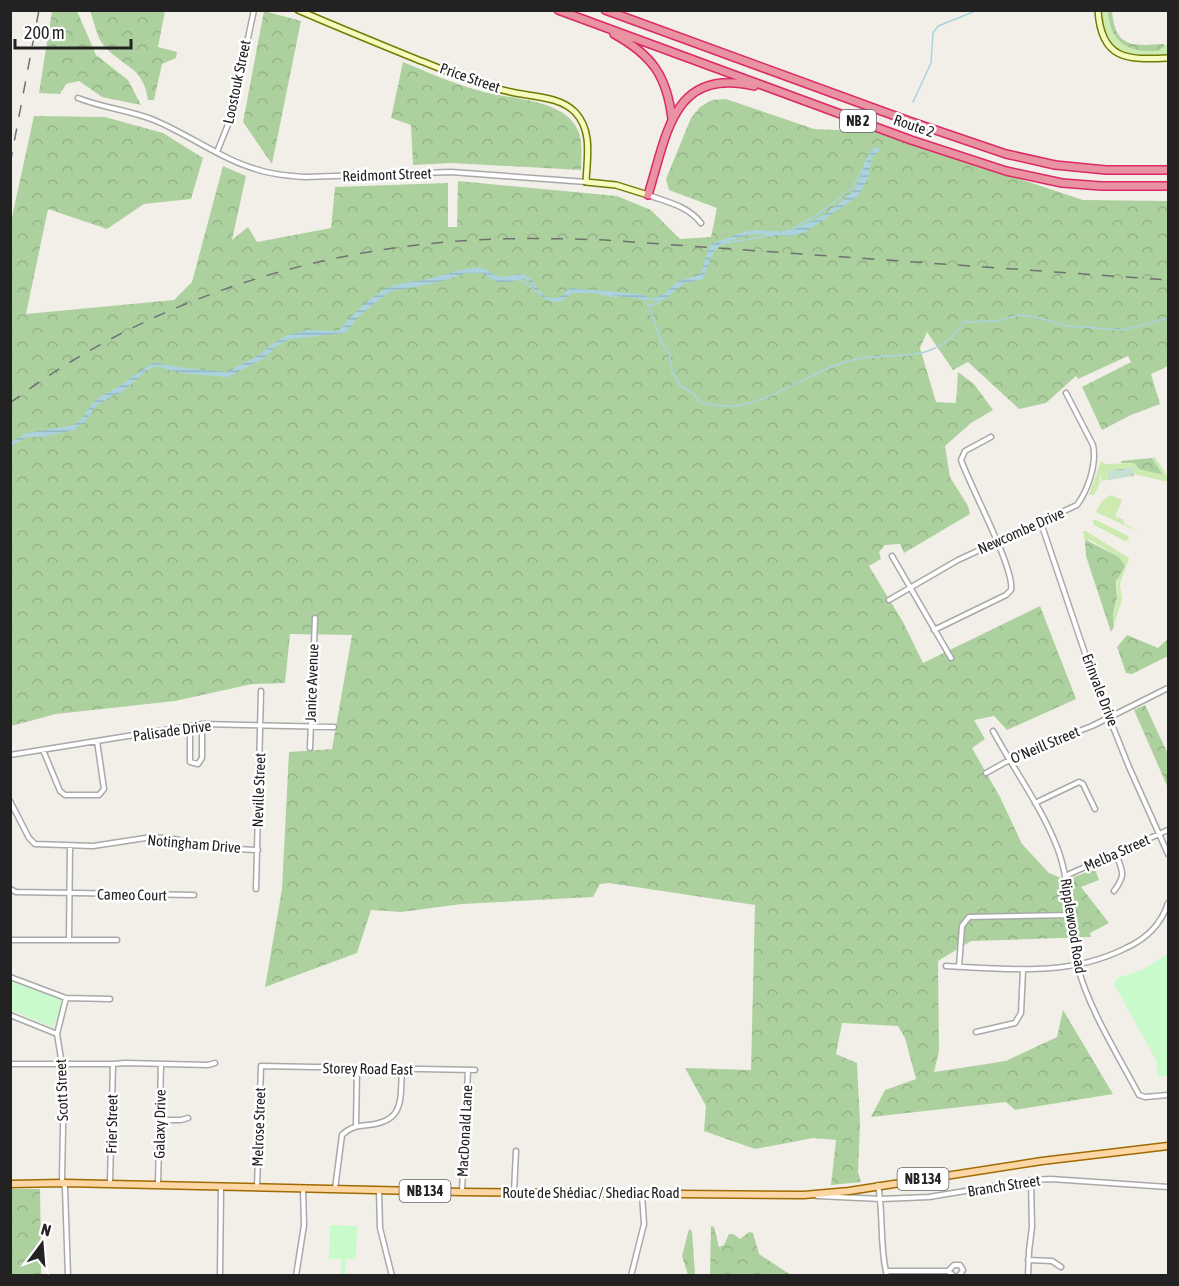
<svg xmlns="http://www.w3.org/2000/svg" width="1179" height="1286" viewBox="0 0 1179 1286" font-family="'Asap Condensed',sans-serif">
	<defs>
		<pattern id="forest-crowns" width="20" height="18" patternUnits="userSpaceOnUse" patternTransform="scale(1.5)"><rect width="20" height="18" fill="#add19e"/><path d="M2 6a3 3 0 1 1 6 0M12 15a3 3 0 1 1 6 0" fill="none" stroke="#95b388"/></pattern>
		<pattern id="wetland-marsh" width="20" height="14" patternUnits="userSpaceOnUse" patternTransform="scale(1.5)"><rect width="20" height="14" fill="#c6e0d4"/><path d="M1 5h8M5 5V1M11 12h8M15 12V8" fill="none" stroke="#aac0b6"/></pattern>
		<pattern id="water-rules" width="6" height="5" patternUnits="userSpaceOnUse" patternTransform="scale(1.5)"><rect width="6" height="5" fill="#aad3df"/><path d="M0 2.5h6" fill="none" stroke="#92b5bf"/></pattern>
	</defs>
	<rect width="100%" height="100%" fill="#f2efe9"/>
	<path fill="#cdebb0" d="M1102 11H1108C1108 38 1123 41 1145 51L1168 44V54C1129 56 1105 57 1102 11Z
		M1155 457 1168 477V482L1134 474V468L1107 471 1108 480 1101 481V474L1099 481H1101L1094 495H1089L1101 461 1105 464 1134 463 1138 468 1162 475 1152 458Z
		M1111 495 1122 500 1115 516 1124 520 1123 523 1141 533 1096 512 1102 501Z
		M1093 520H1096L1128 536 1129 540 1125 541 1094 525Z
		M1083 531H1086L1129 558 1120 584 1122 600 1114 624C1112 614 1115 609 1117 599 1120 584 1112 580 1125 566L1119 557 1090 540 1085 542Z"/>
	<path fill="url(#forest-crowns)" d="M52 11H77L96 55 128 80 141 105 102 97 79 81 66 84 60 94 39 93Z
		M90 11H165L158 47 177 52 176 58 162 64 154 100H148C143 66 125 69 104 46 97 38 94 21 90 11Z
		M264 11 301 21 272 164 243 122Z
		M1108 11H1112C1115 48 1132 46 1164 44V47C1158 52 1153 51 1146 51 1123 51 1108 34 1108 11Z
		M403 62C427 72 452 83 477 90 504 99 558 98 575 125 584 138 581 155 581 170L452 163 413 165 411 125 391 118Z
		M726 99 814 129 879 132 1083 200 1168 201V366L1151 374 1160 404 1131 415 1102 430 1082 387 1131 362 1128 356 1078 379 1076 376 1046 403 1019 409 968 362 953 370 927 332 920 348 936 402 956 403 958 372 974 384 993 410 971 423 945 446 950 477 968 506 970 514 904 553 900 544 885 545 879 552 881 559 869 566 903 622 923 663 1040 606 1076 699 1007 730 994 716 974 720 985 739 972 748 1000 797 1022 844 1049 873 1066 880 1095 869 1099 880 1081 887 1109 923 1090 933 1091 937 971 941 938 961 939 1051 934 1072 1006 1061 1057 1037 1063 1010 1113 1094 1015 1110 1006 1102 871 1117 885 1090 916 1079 905 1038 898 1026 842 1023 836 1054 857 1063 860 1123 858 1172 861 1182 831 1185 836 1140 813 1138 755 1149 704 1131 706 1106 685 1068 751 1070 755 905 609 883 600 884 593 897 462 904 401 912 371 910 357 953 265 987 282 889 289 752 332 749 352 635 290 634 285 683 252 684 175 701 56 714 11 726 10 226 34 116 105 117 163 133 203 158 191 199 144 204 107 229 48 209 26 314 174 300 192 282 223 166 246 176 232 240 248 227 257 242 331 228 335 187 448 183V227H457L458 181 617 196 651 210 680 239 711 237 717 208 669 190 666 179 691 118 700 107 712 100Z
		M1152 458 1163 475 1139 469 1134 463H1121V461Z
		M1086 540 1119 557 1125 566 1116 581 1117 597 1113 614 1114 626 1111 632 1086 556 1085 542Z
		M1127 635 1158 648 1168 639V656L1132 674 1126 673 1117 647Z
		M1145 705 1168 754V788L1134 710Z
		M11 1189H40L41 1249 33 1253V1260L41 1261V1275H11Z
		M711 1226 714 1227 719 1247 724 1245 729 1234H733L740 1239 749 1232 753 1233 759 1254 791 1275H710Z
		M689 1229 692 1231 695 1275H688L682 1256Z"/>
	<path fill="url(#wetland-marsh)" d="M1134 467V476L1108 480 1107 471Z"/>
	<path fill="#c8facc" d="M1168 954V1076L1158 1077 1156 1060 1114 984 1117 978 1142 970Z
		M10 979 64 1001 53 1028 11 1010Z
		M330 1225 357 1226 356 1259H346L345 1275H341V1259H329Z"/>
	<path fill="url(#water-rules)" d="M878 146 879 151 872 157 868 179 857 197 807 231 792 236 753 234 725 242 714 251 703 279 683 284 666 298 657 301 593 293H572L560 302C531 301 542 286 523 278L511 282H497L482 273H467L439 282 389 292 358 317 345 333 290 339 275 347 263 359 228 377 180 373 157 366 149 369 119 394H115L96 406 85 422 74 430 42 437H27L11 446V442L27 433 74 425 81 420 92 404 101 396 118 387 154 362 177 367 227 372 259 355 272 344 288 335 308 330 339 331C347 319 374 294 387 288 401 282 417 282 432 278 448 274 464 267 481 268 489 269 494 277 502 277 510 278 515 272 524 275 537 279 537 295 550 298 559 300 564 294 570 288L640 294 653 299 664 294 678 281 700 275 710 245 715 242C728 239 742 231 755 230 764 230 774 232 783 231 807 228 834 209 851 193 864 181 863 151 878 146Z"/>
	<g fill="none" stroke-linecap="round" stroke-linejoin="round">
		<path stroke="#aad3df" stroke-width="1.5" d="M913 102 931 63 933 33 938 26 978 10
			M793 229 824 210 853 187 868 158
			M720 244 774 235
			M520 279 537 292
			M414 286 430 283
			M601 294 616 297
			M642 300 648 305
			M649 305 657 304 663 298
			M649 306 661 342 670 356 672 372 681 386 695 395 700 403C712 404 726 408 737 406 778 399 812 370 852 360 877 353 908 360 933 349 946 343 957 334 963 322L998 321 1018 315 1031 316 1068 326 1124 330 1168 318"/>
		<g stroke="#a9a9a9" stroke-width="7">
			<path id="street" d="M78 98C103 108 129 110 154 120 190 135 222 160 259 170 274 175 290 176 305 177L451 172 586 182
				M217 152 231 117 254 10
				M648 195C667 202 688 206 701 223
				M1041 523 1093 677 1129 767 1168 854
				M892 556 951 658
				M889 600 958 560 1077 505C1088 490 1097 464 1093 445L1066 393
				M934 630 1006 595 1011 590C1015 569 970 486 961 460L965 451 991 437
				M190 727V762L198 764 202 758V724
				M993 731C1014 770 1041 806 1057 847 1072 885 1068 928 1078 968 1090 1011 1118 1055 1139 1095L1145 1097 1168 1095
				M310 748 315 618
				M43 750 60 791 65 795H99L104 789 97 741
				M10 755 202 724 334 727
				M986 773 1024 752 1092 726 1168 688
				M10 801 29 838 35 844 93 846 152 837 174 839 216 848 258 850
				M1035 803 1079 782 1083 784 1095 809
				M1065 876 1168 830
				M10 889 16 892 194 895
				M256 889 261 691
				M1114 891C1126 875 1123 872 1116 854
				M10 940H117
				M69 940 70 846
				M946 966C1007 969 1069 977 1126 948 1146 939 1161 925 1168 903
				M959 967 962 926 969 917 1071 915
				M10 977 66 998 110 999
				M66 998 57 1034 64 1077 62 1179 65 1188 68 1276
				M10 1015 57 1034
				M976 1032 1015 1023 1021 1013 1023 970
				M10 1064H113L125 1063 208 1065 215 1063
				M160 1120H181L188 1118
				M356 1125 357 1070
				M110 1183 113 1064
				M158 1184 161 1064
				M878 1185C884 1215 879 1246 887 1276
				M257 1187 261 1066 475 1070
				M335 1189 342 1135C350 1127 357 1126 368 1125 405 1121 400 1100 402 1070
				M379 1191 380 1228 392 1276
				M462 1192 468 1070
				M514 1192 516 1151
				M817 1196 881 1199 929 1197 1031 1180 1051 1179 1168 1187
				M1028 1260 1052 1261 1061 1267
				M886 1271H948L954 1276
				M948 1271 954 1265H960L963 1270 959 1276
				M220 1276 221 1186
				M296 1276 304 1225 303 1189
				M631 1276 644 1224 642 1194
				M1028 1276 1029 1251 1032 1227 1031 1181"/>
		</g>
		<g stroke="#707d05" stroke-width="8">
			<path id="secondary" d="M298 10C337 27 377 43 416 59 447 71 478 85 511 92 532 97 559 96 575 112 593 131 587 158 586 182L616 185 648 195
				M1098 10C1101 60 1127 60 1168 58"/>
		</g>
		<g stroke="#a06b00" stroke-width="9">
			<path id="primary" d="M10 1184 64 1183 462 1192 804 1195 849 1191 1042 1161 1168 1146"/>
		</g>
		<g stroke="#dc2a67" stroke-width="10">
			<path id="highway" d="M558 10 911 140 1006 171 1062 183 1101 186H1168
				M605 10 909 121 1006 154 1055 165 1106 170H1168
				M614 34C652 55 667 76 672 119
				M648 195C667 135 672 67 754 86"/>
		</g>
		<use href="#street" stroke="#fff" stroke-width="4"/>
		<use href="#secondary" stroke="#f7fabf" stroke-width="5"/>
		<use href="#primary" stroke="#fcd6a4" stroke-width="6"/>
		<use href="#highway" stroke="#e892a2" stroke-width="7"/>
		<path stroke="#707070" stroke-width="1.5" stroke-dasharray="12 12" stroke-linecap="butt" d="M10 164 39 10
			M10 403C129 313 279 259 427 244 486 237 546 238 605 240L1168 280"/>
	</g>
	<g text-anchor="middle" stroke-width="5" stroke-linejoin="round" paint-order="stroke">
		<g fill="#fff" stroke="#646464" stroke-width="1.5">
			<rect x="840" y="110" width="36" height="22" rx="4.5"/>
			<rect x="897.5" y="1168" width="51" height="22" rx="4.5"/>
			<rect x="399.5" y="1180" width="51" height="22" rx="4.5"/>
		</g>
		<g font-size="14" font-weight="bold" fill="#222">
			<text x="858" y="126">NB 2</text>
			<text x="923" y="1184">NB 134</text>
			<text x="425" y="1196">NB 134</text>
		</g>
		<g font-size="15" fill="#222" stroke="#fff">
			<text transform="translate(470 78) rotate(19)" y="5">Price Street</text>
			<text transform="translate(237 82) rotate(-78)" y="5">Loostouk Street</text>
			<text transform="translate(914 126) rotate(19)" y="5">Route 2</text>
			<text transform="translate(387 175) rotate(-2)" y="5">Reidmont Street</text>
			<text transform="translate(1021 531) rotate(-24)" y="5">Newcombe Drive</text>
			<text transform="translate(312 683) rotate(-88)" y="5">Janice Avenue</text>
			<text transform="translate(1100 690) rotate(69)" y="5">Erinvale Drive</text>
			<text transform="translate(172 731) rotate(-8)" y="5">Palisade Drive</text>
			<text transform="translate(1045 745) rotate(-23)" y="5">O'Neill Street</text>
			<text transform="translate(259 790) rotate(-88)" y="5">Neville Street</text>
			<text transform="translate(194 844) rotate(5)" y="5">Notingham Drive</text>
			<text transform="translate(1117 853) rotate(-24)" y="5">Melba Street</text>
			<text transform="translate(132 895) rotate(1)" y="5">Cameo Court</text>
			<text transform="translate(1073 926) rotate(81)" y="5">Ripplewood Road</text>
			<text transform="translate(368 1069) rotate(1)" y="5">Storey Road East</text>
			<text transform="translate(62 1090) rotate(-92)" y="5">Scott Street</text>
			<text transform="translate(112 1124) rotate(-89)" y="5">Frier Street</text>
			<text transform="translate(160 1124) rotate(-89)" y="5">Galaxy Drive</text>
			<text transform="translate(259 1127) rotate(-88)" y="5">Melrose Street</text>
			<text transform="translate(465 1131) rotate(-87)" y="5">MacDonald Lane</text>
			<text transform="translate(1004 1186) rotate(-9)" y="5">Branch Street</text>
			<text x="591" y="1198">Route de Shédiac / Shediac Road</text>
		</g>
	</g>
	<rect width="1179" height="1286" fill="none" stroke="#222222" stroke-width="24"/>
	<g transform="translate(42 1244) rotate(16)" stroke="#ffffff" stroke-width="4.5" paint-order="stroke">
	<path d="M0-4.5L10 22L0 15L-10 22Z" fill="#222222"/>
	<text y="-9" font-size="16" font-weight="bold" text-anchor="middle" fill="#222222">N</text>
	</g>
	<path d="M15 39v9h116v-9" fill="none" stroke="#222222" stroke-width="3"/>
	<text x="24" y="39" font-size="18" fill="#222222" stroke="#ffffff" stroke-width="4.5" paint-order="stroke">200 m</text>
</svg>
